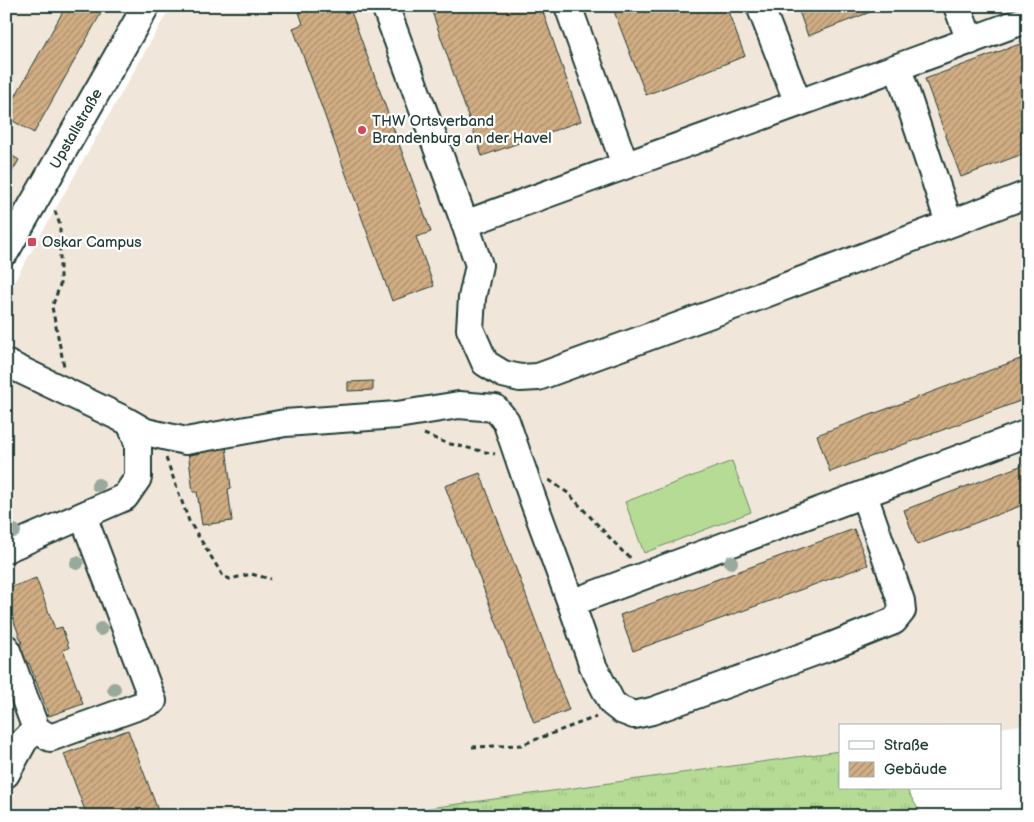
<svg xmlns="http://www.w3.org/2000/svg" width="1034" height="822" viewBox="0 0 1034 822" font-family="'Balsamiq Sans',sans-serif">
	<defs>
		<pattern id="grass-tufts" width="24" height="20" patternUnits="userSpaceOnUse" patternTransform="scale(1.25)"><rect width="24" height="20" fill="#b6db95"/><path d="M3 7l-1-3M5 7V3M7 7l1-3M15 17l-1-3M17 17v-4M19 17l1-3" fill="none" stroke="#9cbd81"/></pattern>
		<pattern id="building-hatch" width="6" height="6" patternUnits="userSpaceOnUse" patternTransform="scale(1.25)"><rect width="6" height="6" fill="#d1ad83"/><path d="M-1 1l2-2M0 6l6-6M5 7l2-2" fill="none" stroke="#a98e6c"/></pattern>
	</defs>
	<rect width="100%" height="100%" fill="#fff"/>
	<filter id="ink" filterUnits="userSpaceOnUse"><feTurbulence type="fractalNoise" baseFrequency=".02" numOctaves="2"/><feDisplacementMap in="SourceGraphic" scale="10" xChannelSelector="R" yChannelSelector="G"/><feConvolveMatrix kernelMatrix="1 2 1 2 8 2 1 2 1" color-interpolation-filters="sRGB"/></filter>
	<g filter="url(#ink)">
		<path fill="#f1e6da" d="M6 6H131L6 250Z
			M171 6H1028V724L1000 728V726H840V751L372 816H6V296Z"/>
		<path fill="url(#grass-tufts)" stroke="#6a8c64" d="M840 751V788H906L922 816H372Z"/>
		<path fill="#b6db95" stroke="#6a8c64" d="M732 461 751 512 644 553 625 502Z"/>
		<path fill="url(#building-hatch)" stroke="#1f3d34" d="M66 6H105L34 133 6 117V113Z
			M316 6H349L431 232 416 237 434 286 392 301 293 28 303 24 299 12Z
			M430 6H541L581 121 482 156Z
			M612 6H726L745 56 646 95Z
			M797 6H886L808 36Z
			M1028 41V152L961 177 925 79Z
			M6 152 19 160 6 182Z
			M1028 356V398L830 472 817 435Z
			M373 381V390L348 391V382Z
			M226 446 231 488 228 489 232 521 202 525 197 492H193L188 451Z
			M1028 463V503L917 545 904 510Z
			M480 473 569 710 534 723 445 486Z
			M854 529 868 565 633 651 620 615Z
			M36 578 55 629 62 627 69 648 63 650 83 704 49 716 29 663 25 665 17 644 22 643 6 600V589Z
			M128 730 160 816H87L64 754Z"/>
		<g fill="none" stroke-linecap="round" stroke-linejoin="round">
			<g stroke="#1f3d34" stroke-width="30">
				<g id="minor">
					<path d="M385 6 465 224 479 265 472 298 470 329 485 363 503 374 520 378 538 377 747 301 1028 194"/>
					<path d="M568 6 625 165"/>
					<path d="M760 6 798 103"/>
					<path d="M957 6 970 41"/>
					<path d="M898 68 949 223"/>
					<path d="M465 224C652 155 841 89 1028 19"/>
					<path id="s1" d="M6 251 146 6"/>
					<path d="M6 363 125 420 146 432 186 441 285 423 397 415 459 405 495 408 506 421 532 497 571 603"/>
					<path d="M864 495 901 601 902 611 894 621 829 647 652 711 634 715 621 710 612 703 593 666 571 603 1028 433"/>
					<path d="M6 549 125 497 138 478V443L131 425"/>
					<path d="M6 648 36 729 50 738 153 701 83 516"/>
					<path d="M6 774 24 741 36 729"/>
				</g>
			</g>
			<path stroke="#1f3d34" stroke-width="3" stroke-dasharray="5 4" stroke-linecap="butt" d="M55 211 60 225V285L52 307 64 366
				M424 434 446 443 495 454
				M166 458 189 521 223 576 230 579 251 574 271 579
				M549 480 568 493 625 554 631 558
				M472 747 521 745 596 717"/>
			<use href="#minor" stroke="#fff" stroke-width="26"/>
		</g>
		<g fill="#99aa9d">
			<circle cx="98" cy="485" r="7"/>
			<circle cx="14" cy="531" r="7"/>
			<circle cx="731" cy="562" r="7"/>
			<circle cx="77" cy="563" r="7"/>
			<circle cx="101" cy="629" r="7"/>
			<circle cx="114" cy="689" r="7"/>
		</g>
	</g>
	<g fill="#d1495b" stroke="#fff" stroke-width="2">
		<circle cx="362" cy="130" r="5"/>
		<rect x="27" y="237" width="10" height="10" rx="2.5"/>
	</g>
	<g text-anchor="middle" stroke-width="4.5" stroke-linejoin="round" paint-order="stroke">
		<g font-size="15" fill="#1f3d34" stroke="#fff" text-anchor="start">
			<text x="372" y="126">THW Ortsverband<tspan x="372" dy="17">Brandenburg an der Havel</tspan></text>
			<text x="42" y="247">Oskar Campus</text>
		</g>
		<g font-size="15" fill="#1f3d34" stroke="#fff">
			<text dy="5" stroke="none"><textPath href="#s1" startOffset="141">Upstallstraße</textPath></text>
		</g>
	</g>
	<rect width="1034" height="822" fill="none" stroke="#fff" stroke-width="25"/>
	<rect x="12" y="12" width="1009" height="797" fill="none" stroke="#1f3d34" stroke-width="2" filter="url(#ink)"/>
	<rect x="839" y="724" width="162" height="65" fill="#ffffff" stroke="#a5b1ae"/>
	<rect x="849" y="741" width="25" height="8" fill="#ffffff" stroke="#a5b1ae"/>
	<text x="884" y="750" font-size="15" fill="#1f3d34">Straße</text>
	<rect x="849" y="762" width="25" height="15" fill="url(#building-hatch)" stroke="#a5b1ae"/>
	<text x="884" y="774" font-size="15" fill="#1f3d34">Gebäude</text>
</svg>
